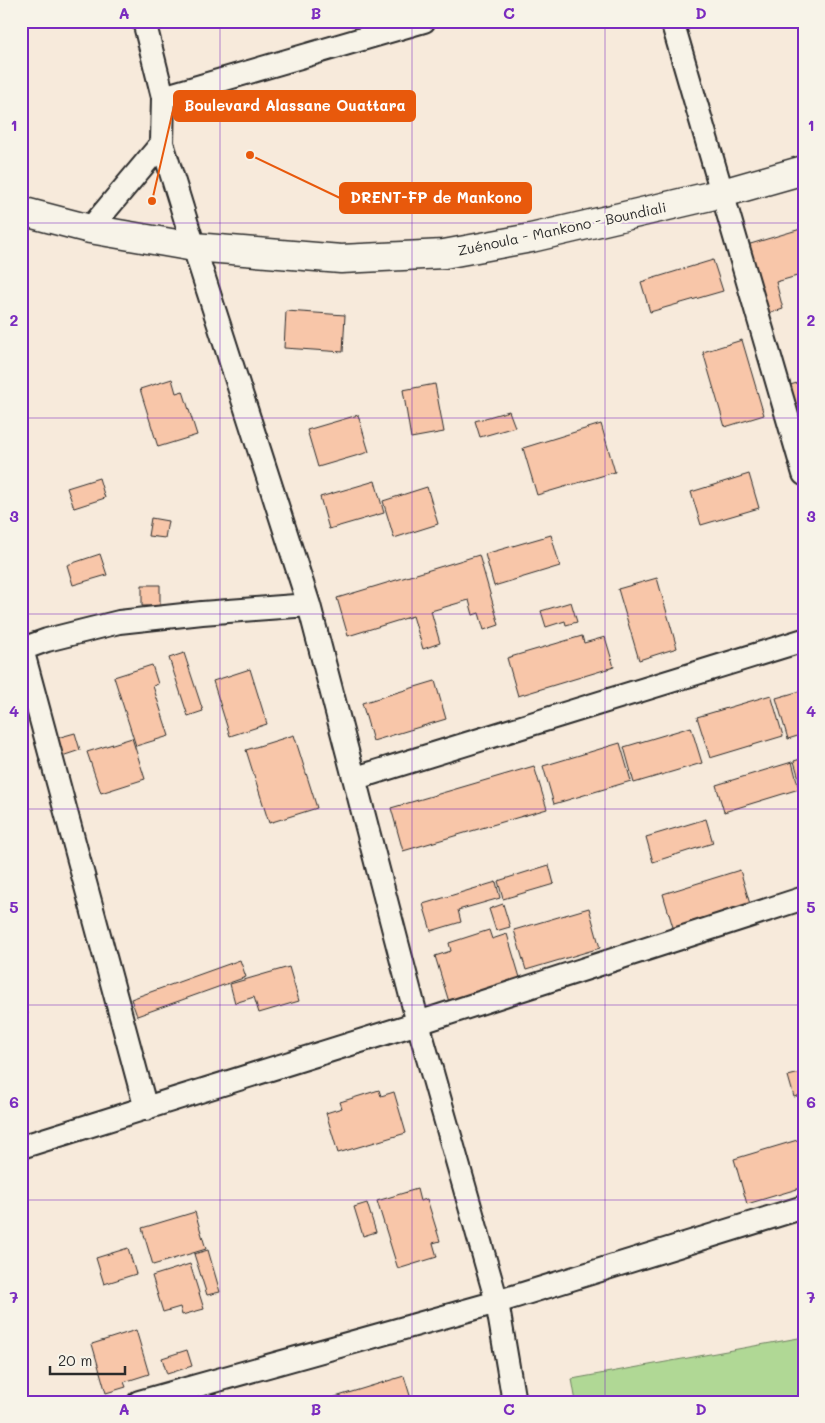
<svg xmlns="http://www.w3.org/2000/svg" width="825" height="1423" viewBox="0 0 825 1423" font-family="Mali,sans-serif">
	<rect width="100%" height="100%" fill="#f7eadb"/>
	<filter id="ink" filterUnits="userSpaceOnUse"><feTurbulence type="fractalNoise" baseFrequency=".02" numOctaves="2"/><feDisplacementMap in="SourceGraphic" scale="10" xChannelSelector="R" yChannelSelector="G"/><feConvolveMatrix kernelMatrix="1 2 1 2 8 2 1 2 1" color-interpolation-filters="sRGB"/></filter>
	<g filter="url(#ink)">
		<path fill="#b0d895" stroke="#6e8260" d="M804 1337V1402H576L572 1379Z"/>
		<path fill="#f8c6a9" stroke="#2b2b2b" d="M804 228V274L776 282 783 309 768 314 747 245Z
			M713 260 723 291 650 312 641 282Z
			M286 311 345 315 343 352 284 348Z
			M742 340 764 415 725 427 703 352Z
			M172 379 176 393 183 391 197 435 158 447 140 389Z
			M804 381V431L790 385Z
			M435 384 444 432 411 438 403 390Z
			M509 411 515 427 480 437 475 421Z
			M358 415 369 452 318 467 307 430Z
			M601 424 615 472 537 495 523 448Z
			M749 474 759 508 701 525 691 492Z
			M99 478 105 498 74 508 67 488Z
			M375 481 384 513 329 529 320 497Z
			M427 487 438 524 394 538 383 501Z
			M151 518 168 521 165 538 148 536Z
			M551 535 560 566 494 586 485 554Z
			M100 554 107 575 73 585 67 565Z
			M479 555 499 625 484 630 479 613 473 615 469 600 431 611 440 643 423 649 413 616 348 636 337 598Z
			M657 578 677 648 639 660 618 589Z
			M142 585H160V606H142Z
			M571 602 577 622 566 625 565 621 546 627 541 611Z
			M582 636 584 643 605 637 614 667 518 696 507 658Z
			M184 653 203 711 188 716 169 658Z
			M152 665 158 684 153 686 169 736 136 746 114 677Z
			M250 669 267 724 230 736 213 681Z
			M435 681 446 719 373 741 362 703Z
			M804 690V734L788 739 776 698Z
			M771 695 783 736 710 758 697 717Z
			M691 727 702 763 634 783 624 747Z
			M75 733 80 750 62 756 57 738Z
			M294 735 317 808 269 823 246 750Z
			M132 738 145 779 101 793 87 752Z
			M620 743 631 781 554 804 543 766Z
			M804 758V789H802L794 761Z
			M792 762 799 789 724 812 716 785Z
			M534 766 547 809 403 851 391 808Z
			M706 819 713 843 653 862 646 837Z
			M549 865 554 884 503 899 498 881Z
			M740 870 752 911 675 934 663 894Z
			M496 882 500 898 458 910 461 922 431 931 423 904Z
			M503 904 510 927 496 931 489 909Z
			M589 908 600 948 526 970 514 930Z
			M489 930 492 939 507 934 521 981 449 1002 435 956 451 951 449 943Z
			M240 960 246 977 137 1016 131 999Z
			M289 967 299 1001 259 1013 254 997 235 1003 230 984Z
			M21 992 28 1014 21 1017Z
			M804 1072V1094L794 1097 788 1076Z
			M379 1090 381 1096 394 1092 406 1133 338 1153 326 1113 342 1108 340 1102Z
			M804 1138V1187L747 1204 734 1159Z
			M417 1189 420 1201 427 1199 440 1241 433 1243 437 1257 398 1269 377 1201Z
			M367 1203 376 1232 363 1236 354 1207Z
			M195 1212 206 1249 153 1265 142 1228Z
			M128 1248 136 1274 104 1284 96 1258Z
			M208 1250 220 1292 207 1295 194 1254Z
			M190 1264 204 1309 182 1315 180 1307 163 1312 152 1276Z
			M136 1330 149 1374 124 1382 126 1387 106 1393 92 1344Z
			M187 1350 192 1366 167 1374 162 1358Z
			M404 1376 412 1402H333L332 1398Z"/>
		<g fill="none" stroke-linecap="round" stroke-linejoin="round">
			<g stroke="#2b2b2b" stroke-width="26">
				<path id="street" d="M144 21 163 97 162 143 194 247 309 605 418 1023 497 1302 514 1402
					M672 21 804 474
					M163 97 424 21
					M90 229 162 143
					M356 778 804 640
					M146 1109 22 649 47 640 119 622 202 613 309 605
					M21 1147 418 1023 804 898
					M139 1402 497 1302 804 1207"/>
			</g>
			<g stroke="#2b2b2b" stroke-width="31">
				<path id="secondary" d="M21 211 90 229 194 247 341 259 444 254 531 238 723 193 804 170"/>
			</g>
			<use href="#street" stroke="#f7f3e8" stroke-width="22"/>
			<use href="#secondary" stroke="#f7f3e8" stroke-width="28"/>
		</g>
	</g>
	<path fill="none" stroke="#7b2cbf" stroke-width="1" stroke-opacity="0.55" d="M220 21V1402M412 21V1402M605 21V1402M21 223H804M21 418H804M21 614H804M21 809H804M21 1005H804M21 1200H804"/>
	<g text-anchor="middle" stroke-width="4.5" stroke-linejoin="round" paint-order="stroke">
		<g font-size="14" fill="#2b2b2b" stroke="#f7f3e8">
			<text transform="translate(562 229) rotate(-12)" y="5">Zuénoula - Mankono - Boundiali</text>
		</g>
	</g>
	<path fill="none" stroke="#e8590c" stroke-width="2" d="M152 201L174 106M250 155L340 198"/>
	<g fill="#e8590c" stroke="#f7f3e8" stroke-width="2">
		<circle cx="152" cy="201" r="5"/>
		<circle cx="250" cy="155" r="5"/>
	</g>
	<g fill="#e8590c" stroke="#e8590c" stroke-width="2">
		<rect x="174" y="91" width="241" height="30" rx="5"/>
		<rect x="340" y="183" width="191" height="30" rx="5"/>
	</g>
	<g font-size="15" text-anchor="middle" font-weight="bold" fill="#fff">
		<text x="295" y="111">Boulevard Alassane Ouattara</text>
		<text x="436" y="203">DRENT-FP de Mankono</text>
	</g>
	<rect width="825" height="1423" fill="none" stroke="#f7f3e8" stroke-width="55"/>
	<path d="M50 1366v8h75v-8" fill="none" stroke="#2b2b2b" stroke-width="2.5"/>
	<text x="58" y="1366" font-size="15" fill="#2b2b2b" stroke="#f7f3e8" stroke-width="4" paint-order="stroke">20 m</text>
	<rect x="28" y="28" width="770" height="1368" fill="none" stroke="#7b2cbf" stroke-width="2"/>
	<g font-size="16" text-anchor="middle" font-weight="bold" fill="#7b2cbf">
		<text x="124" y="19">A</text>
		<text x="316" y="19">B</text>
		<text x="509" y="19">C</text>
		<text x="701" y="19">D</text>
		<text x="14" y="131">1</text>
		<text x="811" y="131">1</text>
		<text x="14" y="326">2</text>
		<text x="811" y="326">2</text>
		<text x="14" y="522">3</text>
		<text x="811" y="522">3</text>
		<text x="14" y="717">4</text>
		<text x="811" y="717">4</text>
		<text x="14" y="913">5</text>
		<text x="811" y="913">5</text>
		<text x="14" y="1108">6</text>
		<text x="811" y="1108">6</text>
		<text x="14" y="1303">7</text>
		<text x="811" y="1303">7</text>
		<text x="124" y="1415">A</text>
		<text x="316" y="1415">B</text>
		<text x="509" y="1415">C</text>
		<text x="701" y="1415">D</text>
	</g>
</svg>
